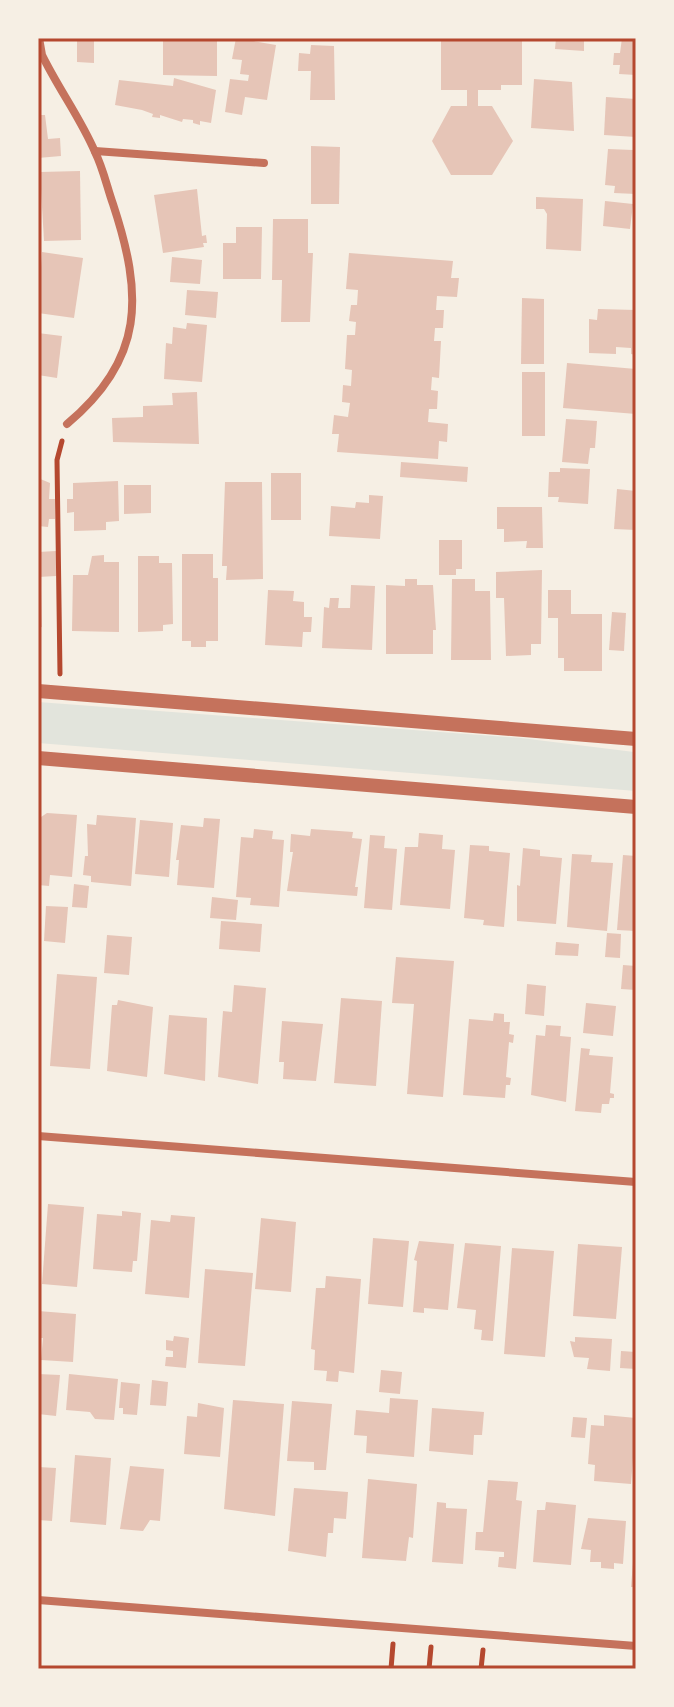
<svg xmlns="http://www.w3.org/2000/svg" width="674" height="1707" font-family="Merriweather,serif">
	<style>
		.green { fill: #e2e4dc }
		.building { fill: #e6c5b7 }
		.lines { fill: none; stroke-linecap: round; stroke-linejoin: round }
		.path { stroke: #b5482f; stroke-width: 5 }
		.minor { stroke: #c5725c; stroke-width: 8 }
		.tertiary { stroke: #c5725c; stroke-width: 14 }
		.neatline { fill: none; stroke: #b5482f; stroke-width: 3 }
	</style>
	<rect width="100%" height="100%" fill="#f6efe4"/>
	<polygon class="green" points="38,702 521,738 634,752 636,791 38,743"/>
	<g class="building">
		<polygon points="77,38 94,38 94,63 77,62"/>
		<polygon points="163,38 217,38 217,76 163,75"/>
		<polygon points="236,38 276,45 267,100 245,97 242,115 225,112 230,79 248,81 249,75 240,74 242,60 232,59"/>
		<polygon points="441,38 522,38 522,85 501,85 501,90 478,90 478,106 492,106 513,141 492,175 451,175 432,141 451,106 467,106 467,90 441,90"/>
		<polygon points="556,38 584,38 584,51 555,49"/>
		<polygon points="622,38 636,38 636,75 619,74 620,65 613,65 614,53 620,53"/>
		<polygon points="311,45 334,46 335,100 310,100 311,71 298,71 299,53 310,54"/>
		<polygon points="174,78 216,90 211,123 200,121 200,125 193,123 193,120 183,119 182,122 160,115 160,118 152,117 153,114 142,110 115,105 119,80 173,86"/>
		<polygon points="534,79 572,82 574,131 531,128"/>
		<polygon points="606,97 636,99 636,137 604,135"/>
		<polygon points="38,115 45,115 48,139 60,138 61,156 38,158"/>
		<polygon points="311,146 340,147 339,204 311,204"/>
		<polygon points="608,149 633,150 636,194 614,193 615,186 605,185"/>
		<polygon points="80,171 81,240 44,241 40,172"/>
		<polygon points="197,189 202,236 206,235 207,243 203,243 204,247 163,253 154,195"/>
		<polygon points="536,197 583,199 581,251 546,249 547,214 544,209 536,209"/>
		<polygon points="605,201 633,204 630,229 603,226"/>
		<polygon points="273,219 308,219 308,253 313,253 310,322 281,322 282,280 272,280"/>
		<polygon points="236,227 262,227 261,279 223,279 223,243 236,243"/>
		<polygon points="42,252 83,258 74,318 38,313"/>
		<polygon points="349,253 453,261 451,278 459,278 457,297 437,296 436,310 444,310 443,328 435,328 434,341 441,341 439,378 432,377 431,390 438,391 437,409 429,409 428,422 448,424 447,442 439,441 438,459 337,452 339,434 332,434 334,415 348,417 350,403 342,402 343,385 351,386 352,370 345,369 347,335 355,335 356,322 349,321 351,305 357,305 358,290 346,289"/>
		<polygon points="172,257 202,260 200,284 170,282"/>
		<polygon points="187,290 218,292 216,318 185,315"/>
		<polygon points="522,298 544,299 544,364 521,364"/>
		<polygon points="598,309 636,310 636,355 631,354 631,348 616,347 616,354 589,353 589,319 597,320"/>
		<polygon points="187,323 207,325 202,382 164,379 166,343 172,344 173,327 186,329"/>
		<polygon points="38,333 62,336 57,378 38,375"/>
		<polygon points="567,363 636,369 636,414 563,408"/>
		<rect x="522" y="372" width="23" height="64"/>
		<polygon points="197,392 199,444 113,442 112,418 143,417 143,406 173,405 172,393"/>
		<polygon points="566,419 597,421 595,448 590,448 588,464 562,462"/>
		<polygon points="401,462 468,467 467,482 400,477"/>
		<polygon points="560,468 590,469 588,504 558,502 559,497 548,497 549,472 560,472"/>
		<rect x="271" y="473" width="30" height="47"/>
		<polygon points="38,478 50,483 49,499 55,499 55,519 49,519 48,527 38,526"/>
		<polygon points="118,481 119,521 106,522 106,530 74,531 74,512 67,513 67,499 73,499 73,483"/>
		<polygon points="225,482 262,482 263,579 226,580 227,566 222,566"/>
		<polygon points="124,485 151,485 151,513 124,514"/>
		<polygon points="617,489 636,491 636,530 614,529"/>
		<polygon points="369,495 383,496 380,539 329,536 331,506 355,508 356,502 369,503"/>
		<polygon points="497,507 542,507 543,548 526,548 527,541 504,542 504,529 497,529"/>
		<polygon points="439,540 462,540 462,569 456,569 456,575 439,575"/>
		<polygon points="56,551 56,576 38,577 38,552"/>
		<polygon points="182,554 213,554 213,578 218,578 218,641 206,641 206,647 191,647 191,641 182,641"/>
		<polygon points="104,555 104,562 119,562 119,632 72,631 73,575 88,575 92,556"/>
		<polygon points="138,556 159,556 159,563 172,563 173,624 163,625 163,631 138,632"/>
		<polygon points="542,570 541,644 531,644 531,655 506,656 504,598 496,598 496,572"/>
		<polygon points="405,579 417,579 417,585 433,585 436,630 433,630 433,654 386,654 386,585 405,586"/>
		<polygon points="452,579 475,579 475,591 490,591 491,660 451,660"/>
		<polygon points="351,585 375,586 372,650 322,648 324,607 329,608 330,598 339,598 338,608 350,608"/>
		<polygon points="38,590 41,590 42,627 38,628"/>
		<polygon points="268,590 294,591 293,601 304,602 304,617 312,617 311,632 303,632 302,647 265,645"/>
		<polygon points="548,590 571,590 571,614 602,614 602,671 564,671 564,658 558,658 558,618 548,618"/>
		<polygon points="612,612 626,613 624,651 609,650"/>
		<polygon points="47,813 77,815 72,877 50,875 49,886 38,885 38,819"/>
		<polygon points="97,815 136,818 131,886 91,882 91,876 83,875 85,856 88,856 87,824 96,825"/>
		<polygon points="204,818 220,819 214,888 177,885 179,860 176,860 181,825 203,827"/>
		<polygon points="140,820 173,823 169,877 135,874"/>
		<polygon points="254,829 273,831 272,839 284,840 279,907 250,905 251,898 236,897 241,837 253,838"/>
		<polygon points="311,829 353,832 352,838 362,839 355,887 358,887 357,896 287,891 293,852 290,852 291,834 310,836"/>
		<polygon points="419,833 443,835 442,849 455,850 450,909 400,905 405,847 418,847"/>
		<polygon points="370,835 385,836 384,848 397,849 392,910 364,908"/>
		<polygon points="470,845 489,846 489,851 510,853 504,927 483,925 484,920 464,918"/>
		<polygon points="523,848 540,850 540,856 562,858 556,924 517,921 517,885 520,886"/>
		<polygon points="572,854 592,855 591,862 613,863 607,931 567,927"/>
		<polygon points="623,855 636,856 636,931 617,930"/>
		<polygon points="74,884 89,886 87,908 72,907"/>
		<polygon points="212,897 238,900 236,920 210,918"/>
		<polygon points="46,906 68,907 65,943 44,941"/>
		<polygon points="221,921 262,924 260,952 219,949"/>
		<polygon points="607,933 621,934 620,958 605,957"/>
		<polygon points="107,935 132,937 129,975 104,973"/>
		<polygon points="556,942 579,944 578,956 555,955"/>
		<polygon points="396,957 454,961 443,1097 407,1094 414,1004 392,1003"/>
		<polygon points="623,965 636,966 636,990 621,989"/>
		<polygon points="57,974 97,977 90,1069 50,1066"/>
		<polygon points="527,984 546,986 544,1016 525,1014"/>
		<polygon points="234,985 266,988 258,1084 218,1077 223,1011 232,1012"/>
		<polygon points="341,998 382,1001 376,1086 334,1083"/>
		<polygon points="118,1000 153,1007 147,1077 107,1071 112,1005 117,1005"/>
		<polygon points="586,1003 616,1006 613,1036 583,1033"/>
		<polygon points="494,1013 504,1014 504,1022 510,1022 509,1034 514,1035 513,1043 509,1042 506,1077 511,1078 510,1085 506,1085 505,1098 463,1095 469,1019 493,1021"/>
		<polygon points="169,1015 207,1018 205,1081 164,1074"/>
		<polygon points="282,1021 323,1024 316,1081 283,1079 284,1062 279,1062"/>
		<polygon points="546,1025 561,1026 560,1036 571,1037 566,1102 531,1095 536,1035 545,1036"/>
		<polygon points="581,1048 590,1049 589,1055 613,1057 610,1093 614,1094 614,1098 610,1098 609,1104 602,1104 601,1113 575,1111"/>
		<polygon points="48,1204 84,1207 77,1287 42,1284"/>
		<polygon points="122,1211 141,1213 137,1261 133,1261 132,1272 93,1269 97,1214 122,1216"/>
		<polygon points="171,1215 195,1217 189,1298 145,1294 151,1220 170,1222"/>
		<polygon points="261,1218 296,1222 291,1292 255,1289"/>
		<polygon points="373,1238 409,1241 403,1307 368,1304"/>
		<polygon points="419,1241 454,1244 448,1310 424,1308 424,1313 413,1312 417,1261 414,1260"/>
		<polygon points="465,1243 501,1246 493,1341 481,1340 482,1330 474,1329 476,1310 457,1308"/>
		<polygon points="578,1244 622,1247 616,1319 573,1316"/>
		<polygon points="512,1248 554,1251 545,1357 504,1354"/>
		<polygon points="205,1269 253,1273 245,1366 198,1363"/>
		<polygon points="326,1276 361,1279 354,1373 339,1371 338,1382 326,1381 327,1371 314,1370 315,1350 311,1349 316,1288 325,1288"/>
		<polygon points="38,1311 76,1314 73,1362 41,1360 43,1338 38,1338"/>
		<polygon points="174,1336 189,1338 186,1368 165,1366 166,1357 173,1357 173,1351 166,1350 166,1340 173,1341"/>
		<polygon points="575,1337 612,1339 610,1371 587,1369 589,1358 574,1357 570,1341 575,1342"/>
		<polygon points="621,1351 636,1352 636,1369 620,1368"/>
		<polygon points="381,1370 402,1372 400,1394 379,1392"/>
		<polygon points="38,1374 60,1375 56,1416 38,1414"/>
		<polygon points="69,1374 118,1379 114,1420 95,1419 90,1412 66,1410"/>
		<polygon points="152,1380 168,1382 166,1406 150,1405"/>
		<polygon points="121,1382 140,1384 137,1415 123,1414 123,1408 119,1408"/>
		<polygon points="390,1398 418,1400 414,1457 366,1453 367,1436 354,1435 356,1410 389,1413"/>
		<polygon points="233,1400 284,1404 275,1516 224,1509"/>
		<polygon points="292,1401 332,1404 326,1470 314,1470 314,1462 287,1461"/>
		<polygon points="198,1403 224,1408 220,1457 184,1454 187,1416 197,1417"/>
		<polygon points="432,1408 484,1412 482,1435 474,1435 473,1455 429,1451"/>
		<polygon points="604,1415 636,1418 631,1484 594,1481 595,1465 588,1464 591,1425 604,1426"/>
		<polygon points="573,1417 587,1418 585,1438 571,1437"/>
		<polygon points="75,1455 111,1458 106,1525 70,1522"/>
		<polygon points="130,1466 164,1469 160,1521 150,1520 143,1531 120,1529"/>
		<polygon points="38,1467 56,1468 52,1521 38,1520"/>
		<polygon points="368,1479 417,1484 413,1538 409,1537 406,1561 362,1558"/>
		<polygon points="488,1480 518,1482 516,1500 522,1501 516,1569 498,1567 499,1557 504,1557 504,1552 475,1550 476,1532 483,1532"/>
		<polygon points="294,1488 348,1492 346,1519 334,1518 333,1533 328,1533 326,1557 288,1551"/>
		<polygon points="437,1502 446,1503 446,1508 467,1509 463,1564 432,1562"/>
		<polygon points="546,1502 576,1505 571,1565 533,1562 537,1510 545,1510"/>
		<polygon points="588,1518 626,1521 623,1564 614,1563 614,1569 601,1568 601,1562 590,1562 591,1550 581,1549"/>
		<polygon points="634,1550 636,1550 636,1587 631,1587"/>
	</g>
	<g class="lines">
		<g class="path">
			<polyline points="60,674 57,460 62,441"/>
			<polyline points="391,1669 393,1644"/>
			<polyline points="429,1669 431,1647"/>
			<polyline points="481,1669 483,1650"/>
		</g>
		<g class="minor">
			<path d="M 39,38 L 42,55 C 58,88 81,119 95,152 C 103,168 107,187 113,204 C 143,295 145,359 67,424"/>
			<polyline points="95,151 264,163"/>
			<polyline points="38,1136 636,1182"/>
			<polyline points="38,1600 636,1646"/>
		</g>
		<g class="tertiary">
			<polyline points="38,691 636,739"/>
			<polyline points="38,758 636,807"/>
		</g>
	</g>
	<rect width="674" height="1707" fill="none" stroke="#f6efe4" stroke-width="80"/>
	<rect x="40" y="40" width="594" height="1627" class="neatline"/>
</svg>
